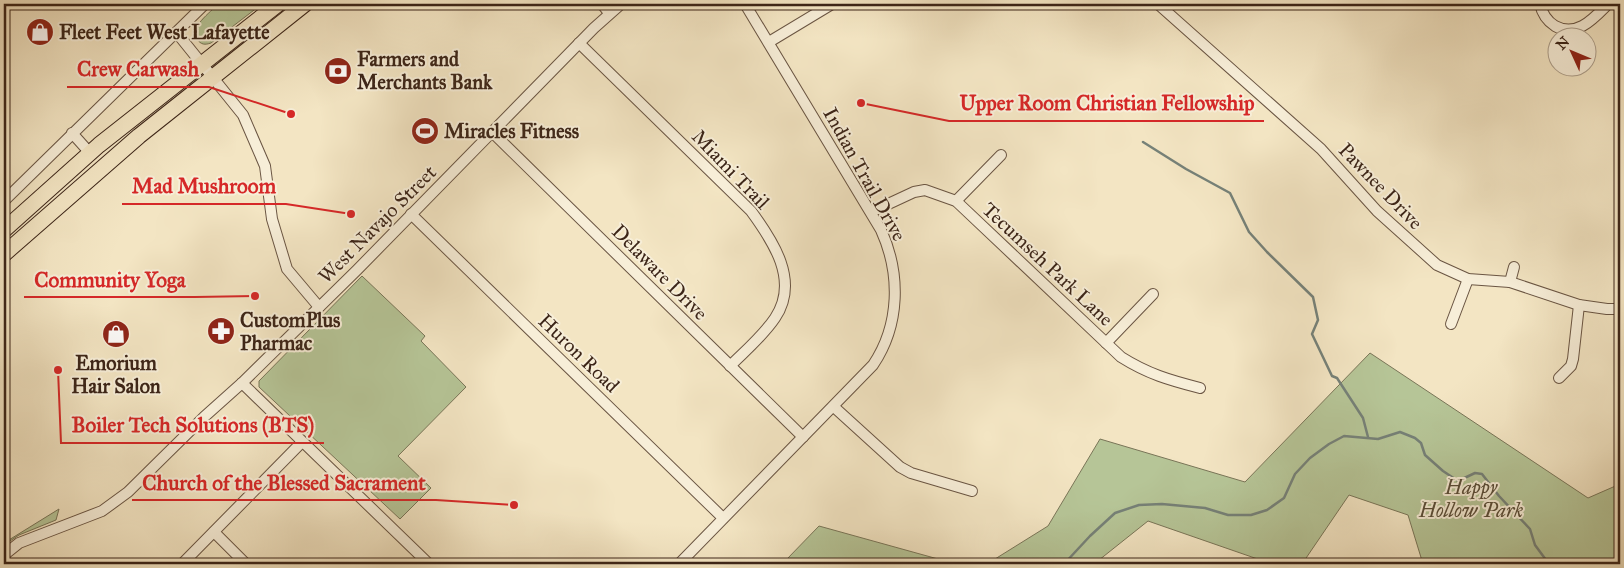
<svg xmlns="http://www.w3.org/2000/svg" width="1624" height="568" font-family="'IM FELL Great Primer',serif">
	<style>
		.green { fill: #b6c597; stroke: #797558 }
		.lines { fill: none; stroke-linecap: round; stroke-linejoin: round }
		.stream { stroke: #768178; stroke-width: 2.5 }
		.minor-casing { stroke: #6a5543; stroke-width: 12 }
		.highway-casing { stroke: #3c2518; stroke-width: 17 }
		.minor { stroke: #f7eed8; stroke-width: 10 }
		.highway { stroke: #f3e5c3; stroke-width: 15 }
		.labels { text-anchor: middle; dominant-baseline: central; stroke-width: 4; stroke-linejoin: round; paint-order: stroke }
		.poi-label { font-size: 20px; font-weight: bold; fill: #3c2518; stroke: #f7eed8; text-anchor: start }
		.street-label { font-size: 20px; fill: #3c2518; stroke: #f7eed8 }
		.park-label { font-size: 20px; font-style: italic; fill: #5a4d38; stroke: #f7eed8 }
		.leader { fill: none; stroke: #d62828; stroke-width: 2 }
		.callout-dot { fill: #d62828; stroke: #f7eed8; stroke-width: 2 }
		.callout-label { font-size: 21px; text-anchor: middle; font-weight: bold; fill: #d62828; stroke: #f7eed8; stroke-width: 4; stroke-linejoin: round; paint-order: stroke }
	</style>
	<rect width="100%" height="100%" fill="#f3e5c3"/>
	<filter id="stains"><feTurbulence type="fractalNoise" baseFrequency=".004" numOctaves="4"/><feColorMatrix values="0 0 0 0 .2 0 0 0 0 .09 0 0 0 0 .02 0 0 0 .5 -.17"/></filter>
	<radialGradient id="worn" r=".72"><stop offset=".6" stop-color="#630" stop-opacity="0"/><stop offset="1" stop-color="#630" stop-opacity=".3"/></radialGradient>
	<g class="green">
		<path d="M 218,4 L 262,4 L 211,43 C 205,45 201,45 197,39 C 188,28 211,12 218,4 Z"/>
		<polygon points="362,276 425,336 421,341 466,387 398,456 431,488 400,519 259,387 259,381"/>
		<polygon points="1370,353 1588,498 1620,484 1620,564 1423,564 1408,515 1349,495 1302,564 1272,564 1148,521 1094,564 987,564 1048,526 1100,439 1245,482"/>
		<polygon points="59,509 56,520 19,535 4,545 4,543"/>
		<polygon points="819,526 956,564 788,564 787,559"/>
	</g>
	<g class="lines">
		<g class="stream">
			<polyline points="1143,142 1186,169 1230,193 1249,232 1267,252 1313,297 1318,320 1312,334 1332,376 1337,378 1363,418 1368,437"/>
			<polyline points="1064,564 1090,536 1115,513 1139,505 1162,504 1205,508 1228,515 1251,515 1267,510 1284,498 1295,474 1310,458 1329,444 1344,436 1378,439 1400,432 1415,438 1421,443 1425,455 1443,471 1458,481 1475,473 1482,474 1499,496 1530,529 1535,545 1549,564"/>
		</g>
		<g class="minor-casing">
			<g id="minor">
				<polyline points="602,4 609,13"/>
				<polyline points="1158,4 1321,149 1377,211 1437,265 1468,279 1510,282 1579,305 1607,309 1620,309"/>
				<path d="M 1540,4 C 1542,13 1547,21 1555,26 C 1577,38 1594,18 1608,4"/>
				<polyline points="177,33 243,115 265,166 272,219 287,269 319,307"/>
				<polyline points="769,42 832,4"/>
				<path d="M 579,43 L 751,211 C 773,241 800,281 775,318 C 763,336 745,351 730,366"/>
				<polyline points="492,132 803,437"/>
				<polyline points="72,133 90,153"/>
				<polyline points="4,201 205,4"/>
				<polyline points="956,201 1001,155"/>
				<path d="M 871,212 L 914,192 L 925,190 L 956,201 L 1121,357 C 1148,374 1169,380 1200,388"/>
				<polyline points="411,214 723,518"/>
				<polyline points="1510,282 1514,267"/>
				<polyline points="1451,324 1468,279"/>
				<polyline points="1106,343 1153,294"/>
				<polyline points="1559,378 1571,366 1573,359 1579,305"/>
				<polyline points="242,383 429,564"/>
				<polyline points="834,407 900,467 911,473 972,491"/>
				<polyline points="214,532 246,564"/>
				<polyline points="4,555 19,543 102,511 128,492 204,417 242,383 357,270 594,28 621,4"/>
				<polyline points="182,564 302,442"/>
				<path d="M 679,564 L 873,365 C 900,325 901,274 881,230 L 745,4"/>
			</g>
		</g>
		<g class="highway-casing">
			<g id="highway">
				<polyline points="4,230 99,145 278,4"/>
				<polyline points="4,254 139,136 305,4"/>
			</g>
		</g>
		<use href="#minor" class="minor"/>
		<use href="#highway" class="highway"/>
	</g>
	<defs>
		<g id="shop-disc" transform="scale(1.4375)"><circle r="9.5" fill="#8f2418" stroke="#f7eed8"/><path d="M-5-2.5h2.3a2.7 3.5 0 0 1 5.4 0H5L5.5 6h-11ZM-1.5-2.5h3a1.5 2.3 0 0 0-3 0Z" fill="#fff"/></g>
		<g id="bank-disc" transform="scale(1.4375)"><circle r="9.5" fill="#8f2418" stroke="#f7eed8"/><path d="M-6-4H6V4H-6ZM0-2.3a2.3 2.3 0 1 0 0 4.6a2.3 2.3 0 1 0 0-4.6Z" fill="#fff"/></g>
		<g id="stadium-disc" transform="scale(1.4375)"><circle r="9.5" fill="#8f2418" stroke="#f7eed8"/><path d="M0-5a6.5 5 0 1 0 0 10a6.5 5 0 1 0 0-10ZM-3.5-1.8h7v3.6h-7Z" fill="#fff"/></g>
		<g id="pharmacy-disc" transform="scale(1.4375)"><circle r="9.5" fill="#8f2418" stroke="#f7eed8"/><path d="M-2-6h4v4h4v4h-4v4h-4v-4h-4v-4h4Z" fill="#fff"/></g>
	</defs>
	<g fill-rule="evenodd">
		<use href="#shop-disc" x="40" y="32"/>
		<use href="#bank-disc" x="338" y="71"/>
		<use href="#stadium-disc" x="425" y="131"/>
		<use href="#pharmacy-disc" x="221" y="331"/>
		<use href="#shop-disc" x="116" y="334"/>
	</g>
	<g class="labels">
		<g class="poi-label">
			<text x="59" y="32">Fleet Feet West Lafayette</text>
			<text x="357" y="59">Farmers and<tspan x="357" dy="23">Merchants Bank</tspan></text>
			<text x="444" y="131">Miracles Fitness</text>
			<text x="240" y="320">CustomPlus<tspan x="240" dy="23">Pharmac</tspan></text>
			<text x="116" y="363" text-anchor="middle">Emorium<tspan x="116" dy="23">Hair Salon</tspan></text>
		</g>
		<g class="street-label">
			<text transform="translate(731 169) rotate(46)">Miami Trail</text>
			<text transform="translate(865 174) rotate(61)">Indian Trail Drive</text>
			<text transform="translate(1381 186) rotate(46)">Pawnee Drive</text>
			<text transform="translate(377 224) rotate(-45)">West Navajo Street</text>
			<text transform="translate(1048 264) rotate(43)">Tecumseh Park Lane</text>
			<text transform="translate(660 272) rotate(45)">Delaware Drive</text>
			<text transform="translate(579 353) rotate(44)">Huron Road</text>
		</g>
		<g class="park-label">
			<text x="1471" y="487">Happy<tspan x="1471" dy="23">Hollow Park</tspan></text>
		</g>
	</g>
	<path class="leader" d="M291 114L209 87H67M861 103L949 121H1264M351 214L286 204H122M255 296L195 297H24M58 370L61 443H324M514 505L436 500H132"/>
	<g class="callout-dot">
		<circle cx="291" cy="114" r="5"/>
		<circle cx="861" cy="103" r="5"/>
		<circle cx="351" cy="214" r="5"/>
		<circle cx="255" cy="296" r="5"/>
		<circle cx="58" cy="370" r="5"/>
		<circle cx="514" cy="505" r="5"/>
	</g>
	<g class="callout-label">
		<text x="138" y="76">Crew Carwash</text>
		<text x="1107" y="110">Upper Room Christian Fellowship</text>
		<text x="204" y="193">Mad Mushroom</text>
		<text x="110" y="287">Community Yoga</text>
		<text x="193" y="432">Boiler Tech Solutions (BTS)</text>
		<text x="284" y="490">Church of the Blessed Sacrament</text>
	</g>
	<rect width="1624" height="568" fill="none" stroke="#f3e5c3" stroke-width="20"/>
	<rect x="5" y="5" width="1614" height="558" fill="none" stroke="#3c2518" stroke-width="2.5"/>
	<rect x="10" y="10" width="1604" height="548" fill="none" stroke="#3c2518"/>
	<g transform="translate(1572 52) rotate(314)"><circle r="24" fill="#f7eed8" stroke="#ac9e8b"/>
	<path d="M0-4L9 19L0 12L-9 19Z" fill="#8f2418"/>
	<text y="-8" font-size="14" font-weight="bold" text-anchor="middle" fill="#3c2518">N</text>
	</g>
	<rect width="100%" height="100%" filter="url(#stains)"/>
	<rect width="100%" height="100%" fill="url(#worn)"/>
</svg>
